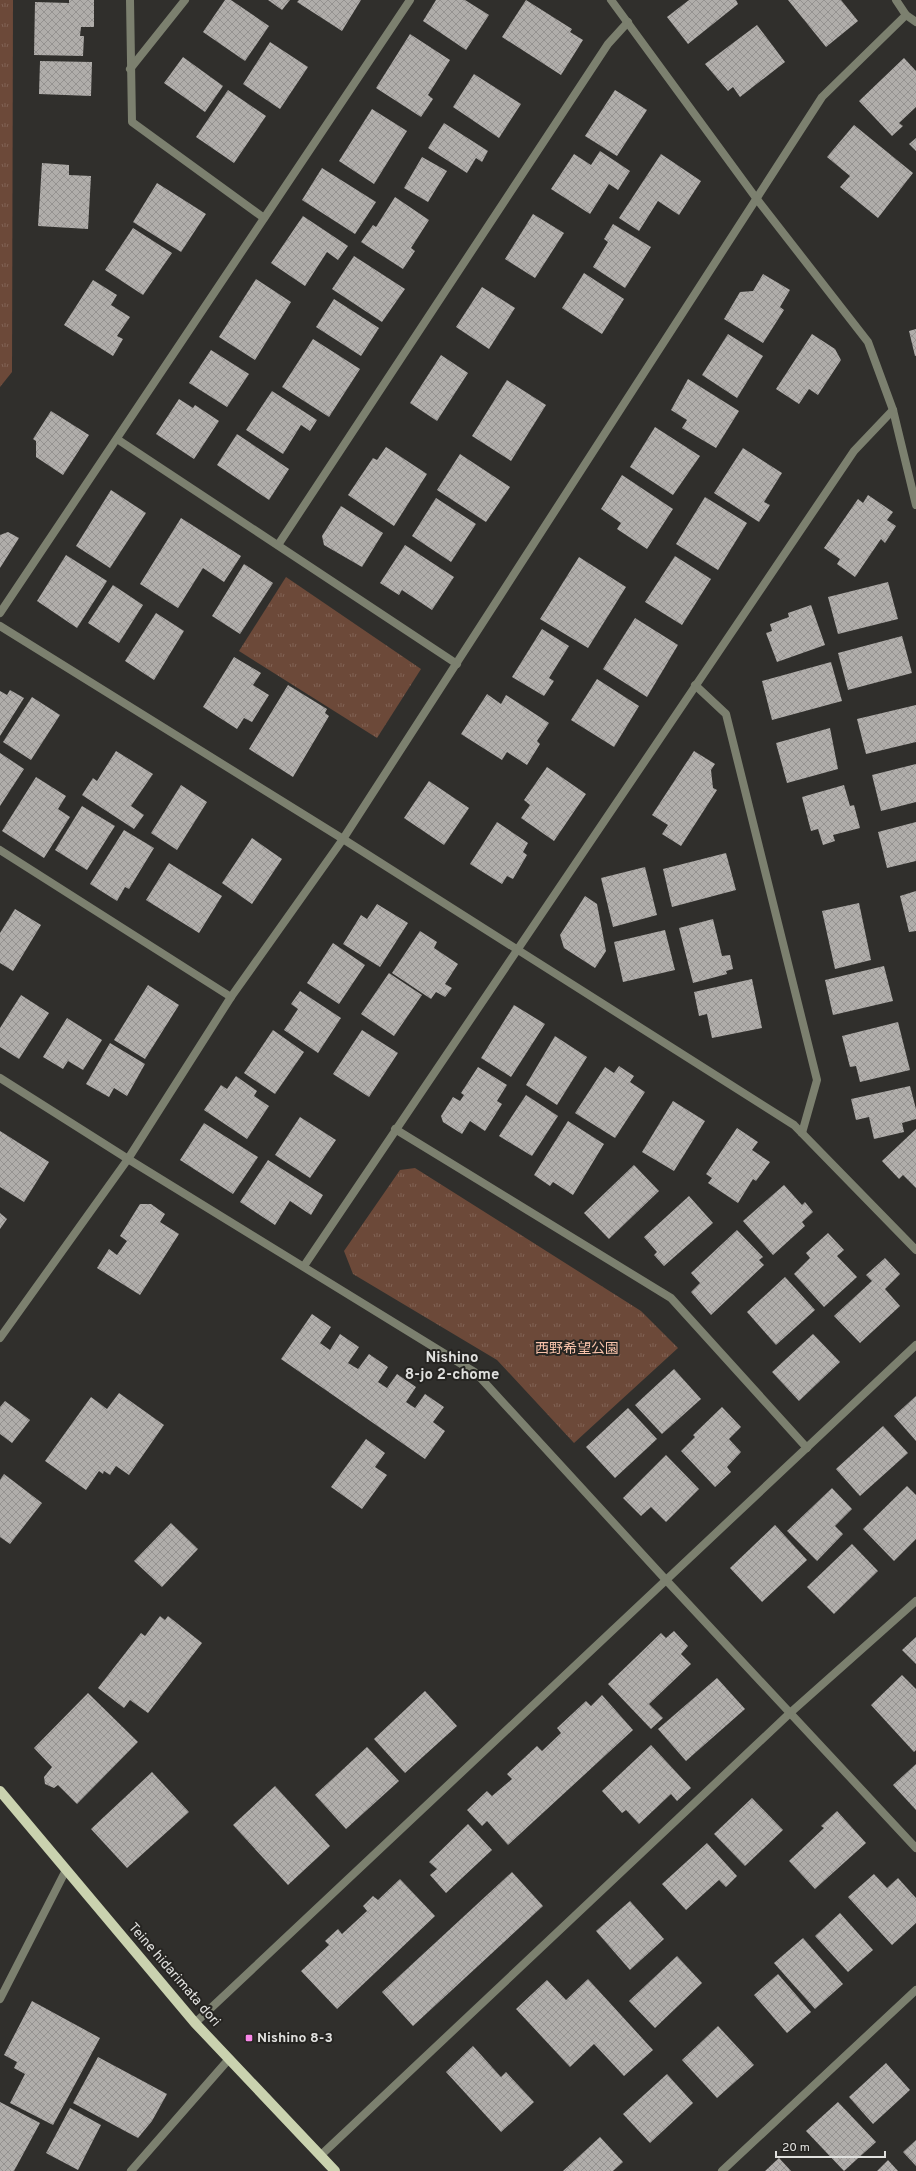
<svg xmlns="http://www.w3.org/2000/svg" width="916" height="2171" font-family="Overpass,'Noto Sans JP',sans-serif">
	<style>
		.grass { fill: url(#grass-tufts) }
		.building { fill: url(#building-cross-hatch) }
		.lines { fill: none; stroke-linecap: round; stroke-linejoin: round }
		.service { stroke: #7c806f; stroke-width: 8 }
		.minor { stroke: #7c806f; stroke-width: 8 }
		.primary { stroke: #cad2af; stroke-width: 10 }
		.poi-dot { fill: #f987e8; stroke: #262522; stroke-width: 1.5 }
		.labels { text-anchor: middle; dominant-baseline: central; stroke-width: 4; stroke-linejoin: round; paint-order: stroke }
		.park-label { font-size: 14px; fill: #f8c3ab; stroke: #262522 }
		.street-label { font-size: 14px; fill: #e0e0de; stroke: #262522 }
		.poi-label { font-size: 14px; font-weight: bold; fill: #e0e0de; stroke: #262522; text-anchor: start }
		.neighbourhood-label { font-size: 15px; font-weight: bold; fill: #e0e0de; stroke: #262522 }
	</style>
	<defs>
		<pattern id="grass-tufts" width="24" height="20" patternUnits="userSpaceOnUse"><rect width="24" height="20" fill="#6c4939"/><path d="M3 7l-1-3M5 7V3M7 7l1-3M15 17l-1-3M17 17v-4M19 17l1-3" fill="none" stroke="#816355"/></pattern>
		<pattern id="building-cross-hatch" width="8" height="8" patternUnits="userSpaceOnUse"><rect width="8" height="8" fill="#b0adaa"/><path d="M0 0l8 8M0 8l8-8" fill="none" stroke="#959290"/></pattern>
	</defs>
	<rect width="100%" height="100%" fill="#302f2c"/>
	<g class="grass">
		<polygon points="0,0 13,0 12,372 0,387"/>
		<polygon points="286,577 421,669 377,738 239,651"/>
		<polygon points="415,1168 641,1311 678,1348 574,1443 497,1360 353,1274 344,1251 400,1170"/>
	</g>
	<g class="building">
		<polygon points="69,0 94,0 94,27 81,27 80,36 84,36 83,56 34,55 35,2 69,3"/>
		<polygon points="225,0 231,0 269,26 245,61 203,32"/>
		<polygon points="268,0 290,0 282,10"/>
		<polygon points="299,0 361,0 342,31 297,2"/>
		<polygon points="436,0 465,0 489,15 466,50 423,21"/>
		<polygon points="526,0 572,29 570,32 583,40 561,75 502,37"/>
		<polygon points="689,0 736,0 738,4 688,44 667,17"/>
		<polygon points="788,0 841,0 858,21 826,47"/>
		<polygon points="757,25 785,62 740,97 733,87 728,91 705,64"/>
		<polygon points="410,34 450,60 428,95 433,99 421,117 376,88"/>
		<polygon points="270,42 308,67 280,109 243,84"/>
		<polygon points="183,57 223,86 205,112 164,83"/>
		<polygon points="904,58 916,71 916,107 899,123 903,126 892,136 859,101"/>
		<polygon points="40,61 92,62 91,96 39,94"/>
		<polygon points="474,74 521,104 499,138 453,107"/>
		<polygon points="228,90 266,116 234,163 196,137"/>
		<polygon points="615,90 647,110 617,156 585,136"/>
		<polygon points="372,109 407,131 374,184 339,161"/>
		<polygon points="444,123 488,151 482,162 476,158 467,173 428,148"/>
		<polygon points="854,125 913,173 878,218 840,187 850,176 827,157"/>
		<polygon points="916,138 916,151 909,144"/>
		<polygon points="600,151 630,171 618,190 609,184 590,214 551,189 574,154 591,165"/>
		<polygon points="661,154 701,181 679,215 658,201 639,231 619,218"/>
		<polygon points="422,157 447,171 428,202 404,188"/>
		<polygon points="42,163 69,165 69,175 91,176 88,229 38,226"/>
		<polygon points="322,168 376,202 355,234 302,200"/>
		<polygon points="157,183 206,214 181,252 133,222"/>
		<polygon points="395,197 429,220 411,248 415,251 403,269 361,242 373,225 376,227"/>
		<polygon points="533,214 564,233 535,278 505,259"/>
		<polygon points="303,216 348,246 338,260 327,252 305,286 271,263"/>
		<polygon points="613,224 651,247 625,288 593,267 608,242 604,239"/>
		<polygon points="133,228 172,253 143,295 105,270"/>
		<polygon points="354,256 405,289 382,322 332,289"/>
		<polygon points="584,273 624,299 602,334 562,308"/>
		<polygon points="763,274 790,290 780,307 784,310 763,343 724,319 740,292 753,291"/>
		<polygon points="256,279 291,302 255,360 219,337"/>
		<polygon points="93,280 117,295 111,305 130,317 117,336 123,339 113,356 64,325"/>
		<polygon points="482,287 515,308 489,349 456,327"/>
		<polygon points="334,299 379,328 361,356 316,327"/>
		<polygon points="916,329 916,356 915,356 909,331"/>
		<polygon points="728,334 763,356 737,398 702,375"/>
		<polygon points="812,334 835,349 841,360 818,395 809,389 799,404 776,389"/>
		<polygon points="313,339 360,369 329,417 282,387"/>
		<polygon points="211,350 249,374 227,407 189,383"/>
		<polygon points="441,355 468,373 437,421 410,403"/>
		<polygon points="688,379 739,411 716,448 682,428 687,420 671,410"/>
		<polygon points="507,380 546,405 511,461 472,436"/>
		<polygon points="272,391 317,420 310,431 301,425 283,454 246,430"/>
		<polygon points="179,399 193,408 195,405 219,421 194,459 156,434"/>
		<polygon points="51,411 89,435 63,475 36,457 36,441 33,439"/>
		<polygon points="655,427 700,456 673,495 630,467"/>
		<polygon points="237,434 289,469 269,500 217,465"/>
		<polygon points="386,447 427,474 394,526 348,495 373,458 377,460"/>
		<polygon points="743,448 782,473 764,502 770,505 759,522 714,493"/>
		<polygon points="460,454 510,487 486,522 437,490"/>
		<polygon points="622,475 673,509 647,549 617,529 621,523 601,509"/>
		<polygon points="111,490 146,513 110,568 76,546"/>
		<polygon points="868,495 893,512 887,520 896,526 885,543 881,539 855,577 837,564 840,559 824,548 858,499 863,503"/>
		<polygon points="705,497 747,523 718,570 676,544"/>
		<polygon points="436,498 476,524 451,562 412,536"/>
		<polygon points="341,506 383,533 362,567 324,545 322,536"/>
		<polygon points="181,518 241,556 224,582 203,568 178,608 140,584"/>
		<polygon points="8,532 19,538 0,568 0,535"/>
		<polygon points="405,545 454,577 432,610 402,590 399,595 380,583"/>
		<polygon points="66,555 107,581 77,628 37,601"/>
		<polygon points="675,556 711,579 682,625 645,602"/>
		<polygon points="579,557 626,587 588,648 540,619"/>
		<polygon points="244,564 273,583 240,634 212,616"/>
		<polygon points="888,582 898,619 838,634 828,597"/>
		<polygon points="113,585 143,605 119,643 88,623"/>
		<polygon points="811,605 825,645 777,662 766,633 772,631 770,624 789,617 788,613"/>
		<polygon points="156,613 184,631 154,680 125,661"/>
		<polygon points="635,618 678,645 647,697 603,669"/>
		<polygon points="542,629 569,646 549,678 554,681 544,696 512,677"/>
		<polygon points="902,636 912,673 848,690 838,653"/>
		<polygon points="234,657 261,673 253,685 269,695 252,722 244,718 237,729 203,707"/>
		<polygon points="831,662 842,701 772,720 762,681"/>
		<polygon points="597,679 639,706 614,747 571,720"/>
		<polygon points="288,685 327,709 325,713 329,716 293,777 249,749"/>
		<polygon points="10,690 24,698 0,736 0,691 7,695"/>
		<polygon points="487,694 501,704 506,695 549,723 537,741 540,744 527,765 507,752 502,760 461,734"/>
		<polygon points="32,697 60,715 31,760 3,742"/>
		<polygon points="916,705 916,742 866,754 857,719"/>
		<polygon points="830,728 838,769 787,783 776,743"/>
		<polygon points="116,751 153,774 131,806 144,815 134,829 82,795 93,778 97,781"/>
		<polygon points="694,751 715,764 711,770 713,788 717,790 681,846 662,834 668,825 652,815"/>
		<polygon points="0,753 24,769 0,806"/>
		<polygon points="916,764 916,802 881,811 872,775"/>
		<polygon points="547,767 586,794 554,841 521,818 530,805 524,800"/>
		<polygon points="36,777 66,796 58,809 70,817 44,858 2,831"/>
		<polygon points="429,781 469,808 444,845 404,818"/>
		<polygon points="181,785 207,802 177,850 151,833"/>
		<polygon points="844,785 850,806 854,805 860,828 833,835 835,841 823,845 818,829 811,831 802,797"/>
		<polygon points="82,806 115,826 87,870 55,850"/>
		<polygon points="497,822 528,843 523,852 527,855 513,879 507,876 502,884 470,864"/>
		<polygon points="916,822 916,861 887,868 878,832"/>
		<polygon points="124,830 154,848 129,889 125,887 117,901 90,884"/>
		<polygon points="252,838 282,859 252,904 222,883"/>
		<polygon points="726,853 736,890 672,907 663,869"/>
		<polygon points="169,863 222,896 199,933 146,900"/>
		<polygon points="645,867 657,915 613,927 601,878"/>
		<polygon points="916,891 916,931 909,932 900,896"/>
		<polygon points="585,896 597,904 606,951 595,968 564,948 560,935"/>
		<polygon points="859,903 871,960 835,969 822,911"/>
		<polygon points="377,904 408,923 380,967 343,944 361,915 367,919"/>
		<polygon points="15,909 41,925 13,971 0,963 0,933"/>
		<polygon points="713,919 722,956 730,955 733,969 726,971 727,974 693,983 679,928"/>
		<polygon points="665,930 675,970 623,982 614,942"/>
		<polygon points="420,931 437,942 434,948 458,964 445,984 452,988 445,997 436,992 431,999 392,973"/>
		<polygon points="333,943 365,965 339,1004 307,983"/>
		<polygon points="884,966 893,1001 833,1015 825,980"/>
		<polygon points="389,973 422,995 394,1036 361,1014"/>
		<polygon points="752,979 762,1028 712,1038 707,1014 699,1016 694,992"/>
		<polygon points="148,985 179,1005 145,1059 114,1040"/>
		<polygon points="300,991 341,1018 318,1053 284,1030 298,1009 291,1004"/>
		<polygon points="21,995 49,1013 19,1059 0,1047 0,1028"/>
		<polygon points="514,1005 545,1024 511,1077 481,1058"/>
		<polygon points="67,1018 102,1040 83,1070 68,1061 63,1069 43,1057"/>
		<polygon points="898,1022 910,1070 860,1082 856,1066 850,1067 842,1036"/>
		<polygon points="273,1030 304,1052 275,1094 244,1073"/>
		<polygon points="362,1030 398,1053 369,1097 333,1074"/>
		<polygon points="555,1036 587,1057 557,1105 526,1085"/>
		<polygon points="110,1043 145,1064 127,1096 114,1088 109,1097 86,1084"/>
		<polygon points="619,1066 634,1076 630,1082 645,1092 615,1138 575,1113 605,1067 614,1073"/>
		<polygon points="478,1067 507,1085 497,1101 502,1104 485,1131 470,1121 462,1134 443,1122 441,1116 453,1097 460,1101 464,1095 461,1093"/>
		<polygon points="236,1076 257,1091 254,1096 269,1106 247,1139 204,1110 221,1085 227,1089"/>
		<polygon points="910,1086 916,1109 916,1119 902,1123 904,1132 874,1139 869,1117 856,1120 851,1099"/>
		<polygon points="526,1095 558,1116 532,1156 499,1136"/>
		<polygon points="673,1101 705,1121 674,1171 642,1152"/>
		<polygon points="300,1117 336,1140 310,1178 275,1155"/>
		<polygon points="568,1121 604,1144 573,1195 553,1182 550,1186 534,1175"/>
		<polygon points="204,1123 258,1157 233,1194 180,1160"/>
		<polygon points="737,1128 758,1142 752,1150 770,1162 756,1181 753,1179 738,1203 708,1183 712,1178 706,1174"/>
		<polygon points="916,1129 916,1188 903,1175 899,1179 882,1161"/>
		<polygon points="0,1131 49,1162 24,1202 0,1187"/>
		<polygon points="268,1160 323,1195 311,1215 290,1201 275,1225 240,1202"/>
		<polygon points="634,1165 659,1191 609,1239 584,1213"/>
		<polygon points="784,1185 802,1205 805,1202 813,1212 802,1222 805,1226 773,1255 743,1221"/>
		<polygon points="689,1196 713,1223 664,1266 654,1255 657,1252 644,1237"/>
		<polygon points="140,1204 151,1204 165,1214 160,1222 179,1234 140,1295 97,1268 109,1249 117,1255 127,1241 120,1236"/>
		<polygon points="0,1213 7,1219 0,1229"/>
		<polygon points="737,1230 763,1257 759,1260 764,1265 711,1315 691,1292 700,1283 691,1273"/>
		<polygon points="828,1233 844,1250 837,1256 857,1277 824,1307 794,1274 810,1258 806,1253"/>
		<polygon points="885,1258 900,1274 885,1289 900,1306 860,1343 834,1316 872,1281 866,1275"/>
		<polygon points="785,1277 815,1310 776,1345 747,1312"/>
		<polygon points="312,1314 331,1327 320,1343 330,1350 340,1334 359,1347 348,1363 358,1369 369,1354 388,1367 378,1382 387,1388 397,1374 416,1387 406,1402 415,1408 425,1394 444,1407 433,1422 445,1431 425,1459 281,1359"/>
		<polygon points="813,1334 840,1362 799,1401 772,1372"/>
		<polygon points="674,1369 701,1399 662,1434 635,1405"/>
		<polygon points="119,1393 164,1425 129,1475 116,1466 110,1475 104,1471 103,1474 99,1471 86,1490 45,1461 91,1397 107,1409"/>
		<polygon points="916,1396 916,1441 894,1416"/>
		<polygon points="5,1401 30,1420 12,1443 0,1434 0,1407"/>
		<polygon points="722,1407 741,1427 729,1439 741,1452 727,1467 731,1472 715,1487 681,1451 695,1437 693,1435"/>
		<polygon points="628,1408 657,1439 615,1478 586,1447"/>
		<polygon points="883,1426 908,1453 860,1496 836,1469"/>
		<polygon points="366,1439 385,1453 375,1467 387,1475 362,1509 331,1487"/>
		<polygon points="666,1455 699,1489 666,1522 651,1507 641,1516 623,1498"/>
		<polygon points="4,1474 42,1503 10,1544 0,1537 0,1480"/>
		<polygon points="907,1486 916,1495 916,1539 894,1561 863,1529"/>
		<polygon points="832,1488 852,1509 835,1526 843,1534 817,1561 787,1531"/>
		<polygon points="171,1523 198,1549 162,1587 134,1561"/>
		<polygon points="775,1525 807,1560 762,1602 730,1568"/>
		<polygon points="852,1544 878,1571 834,1614 807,1587"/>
		<polygon points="160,1616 165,1620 168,1616 202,1643 148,1713 130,1700 124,1708 98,1688 141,1633 145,1636"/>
		<polygon points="674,1631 688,1646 681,1654 691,1664 649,1704 663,1718 651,1729 608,1684 661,1633 666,1638"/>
		<polygon points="916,1637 916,1664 902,1650"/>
		<polygon points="902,1675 916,1689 916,1750 914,1752 871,1705"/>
		<polygon points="717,1678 745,1709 686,1761 658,1729"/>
		<polygon points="425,1691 457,1726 405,1773 374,1739"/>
		<polygon points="88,1693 138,1742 77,1804 58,1785 54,1788 45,1784 44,1777 52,1767 34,1748"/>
		<polygon points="602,1695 633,1730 508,1845 487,1821 482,1826 467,1810 487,1791 492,1796 512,1779 507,1774 537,1746 542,1751 561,1733 557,1728 586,1701 591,1706"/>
		<polygon points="651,1745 691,1788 677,1801 671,1794 639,1824 626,1810 622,1813 602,1791"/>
		<polygon points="367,1747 399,1781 346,1829 315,1795"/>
		<polygon points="916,1764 916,1810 893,1785"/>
		<polygon points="152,1772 189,1812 127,1868 91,1829"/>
		<polygon points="275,1786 330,1846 288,1885 233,1825"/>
		<polygon points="752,1798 783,1830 745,1866 714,1834"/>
		<polygon points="837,1811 866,1843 815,1889 789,1861 824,1828 821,1826"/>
		<polygon points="468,1824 492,1850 446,1893 430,1875 437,1869 429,1862"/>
		<polygon points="707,1843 737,1876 726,1887 719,1880 686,1910 662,1884"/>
		<polygon points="512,1872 543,1906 413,2026 382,1992"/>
		<polygon points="874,1874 887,1888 898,1878 916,1898 916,1923 892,1945 848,1897"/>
		<polygon points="400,1879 435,1916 337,2009 301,1971 329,1945 325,1941 338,1929 342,1934 367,1911 363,1906 373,1896 378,1900"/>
		<polygon points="630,1901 664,1939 630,1970 596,1931"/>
		<polygon points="840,1913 873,1950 848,1972 815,1936"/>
		<polygon points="803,1938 843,1984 815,2009 774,1963"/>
		<polygon points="677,1956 702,1983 655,2028 629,2001"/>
		<polygon points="778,1974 811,2012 787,2033 754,1995"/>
		<polygon points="588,1979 653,2050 624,2076 594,2044 570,2067 516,2009 547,1980 566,2000"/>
		<polygon points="32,2001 100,2038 53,2125 10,2103 25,2074 14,2068 17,2062 4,2055"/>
		<polygon points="718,2026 754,2065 717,2098 682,2060"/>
		<polygon points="473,2046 501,2077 506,2072 534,2102 501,2132 446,2072"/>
		<polygon points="98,2057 167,2094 152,2121 138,2138 73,2103"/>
		<polygon points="886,2063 910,2090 873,2124 849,2097"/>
		<polygon points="667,2074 693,2103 650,2143 623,2114"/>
		<polygon points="0,2102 40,2123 14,2171 0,2171"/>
		<polygon points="838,2102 876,2142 844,2171 806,2131"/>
		<polygon points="70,2108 101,2125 78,2170 46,2153"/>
		<polygon points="600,2137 623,2162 613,2171 563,2171"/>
		<polygon points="916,2140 916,2166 903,2152"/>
		<polygon points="779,2158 791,2171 765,2171"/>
		<polygon points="888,2160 898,2171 877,2171"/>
	</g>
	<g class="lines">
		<polyline class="service" points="131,2171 229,2059"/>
		<g class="minor">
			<polyline points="130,0 132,122 264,218"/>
			<polyline points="611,0 756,198 868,342 893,410 916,505"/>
			<polyline points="896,0 906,15 916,22"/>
			<polyline points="130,69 185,0"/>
			<polyline points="117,439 457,664"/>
			<polyline points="278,545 608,44 628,22"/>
			<polyline points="0,613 410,0"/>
			<polyline points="0,626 343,839 794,1125 916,1250"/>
			<polyline points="695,685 726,714 817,1080 802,1133"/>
			<polyline points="0,850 231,997"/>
			<polyline points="0,1078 128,1159 476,1373 666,1580 916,1848"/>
			<polyline points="395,1129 671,1298 807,1448"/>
			<polyline points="304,1266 854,451 893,410"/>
			<polyline points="0,1338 128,1159 231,997 343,839 822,97 906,15"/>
			<polyline points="0,1999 66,1870"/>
			<polyline points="195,2023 916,1345"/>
			<polyline points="320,2156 790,1713 916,1601"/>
			<polyline points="722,2171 916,1990"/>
		</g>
		<polyline class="primary" points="0,1791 195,2023 335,2171"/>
	</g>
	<rect class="poi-dot" x="245" y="2034" width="8" height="8" rx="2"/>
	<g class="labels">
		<g class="park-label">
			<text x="577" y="1349">西野希望公園</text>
		</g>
		<g class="street-label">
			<text transform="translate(174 1975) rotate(49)">Teine hidarimata dori</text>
		</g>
		<g class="poi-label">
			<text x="257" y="2038">Nishino 8-3</text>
		</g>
		<g class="neighbourhood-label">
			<text x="452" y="1358">Nishino<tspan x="452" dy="17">8-jo 2-chome</tspan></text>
		</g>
	</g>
	<path d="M776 2151v6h109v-6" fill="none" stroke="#e0e0de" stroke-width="2"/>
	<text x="782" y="2151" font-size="12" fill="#e0e0de" stroke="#262522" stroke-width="3" paint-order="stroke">20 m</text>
</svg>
